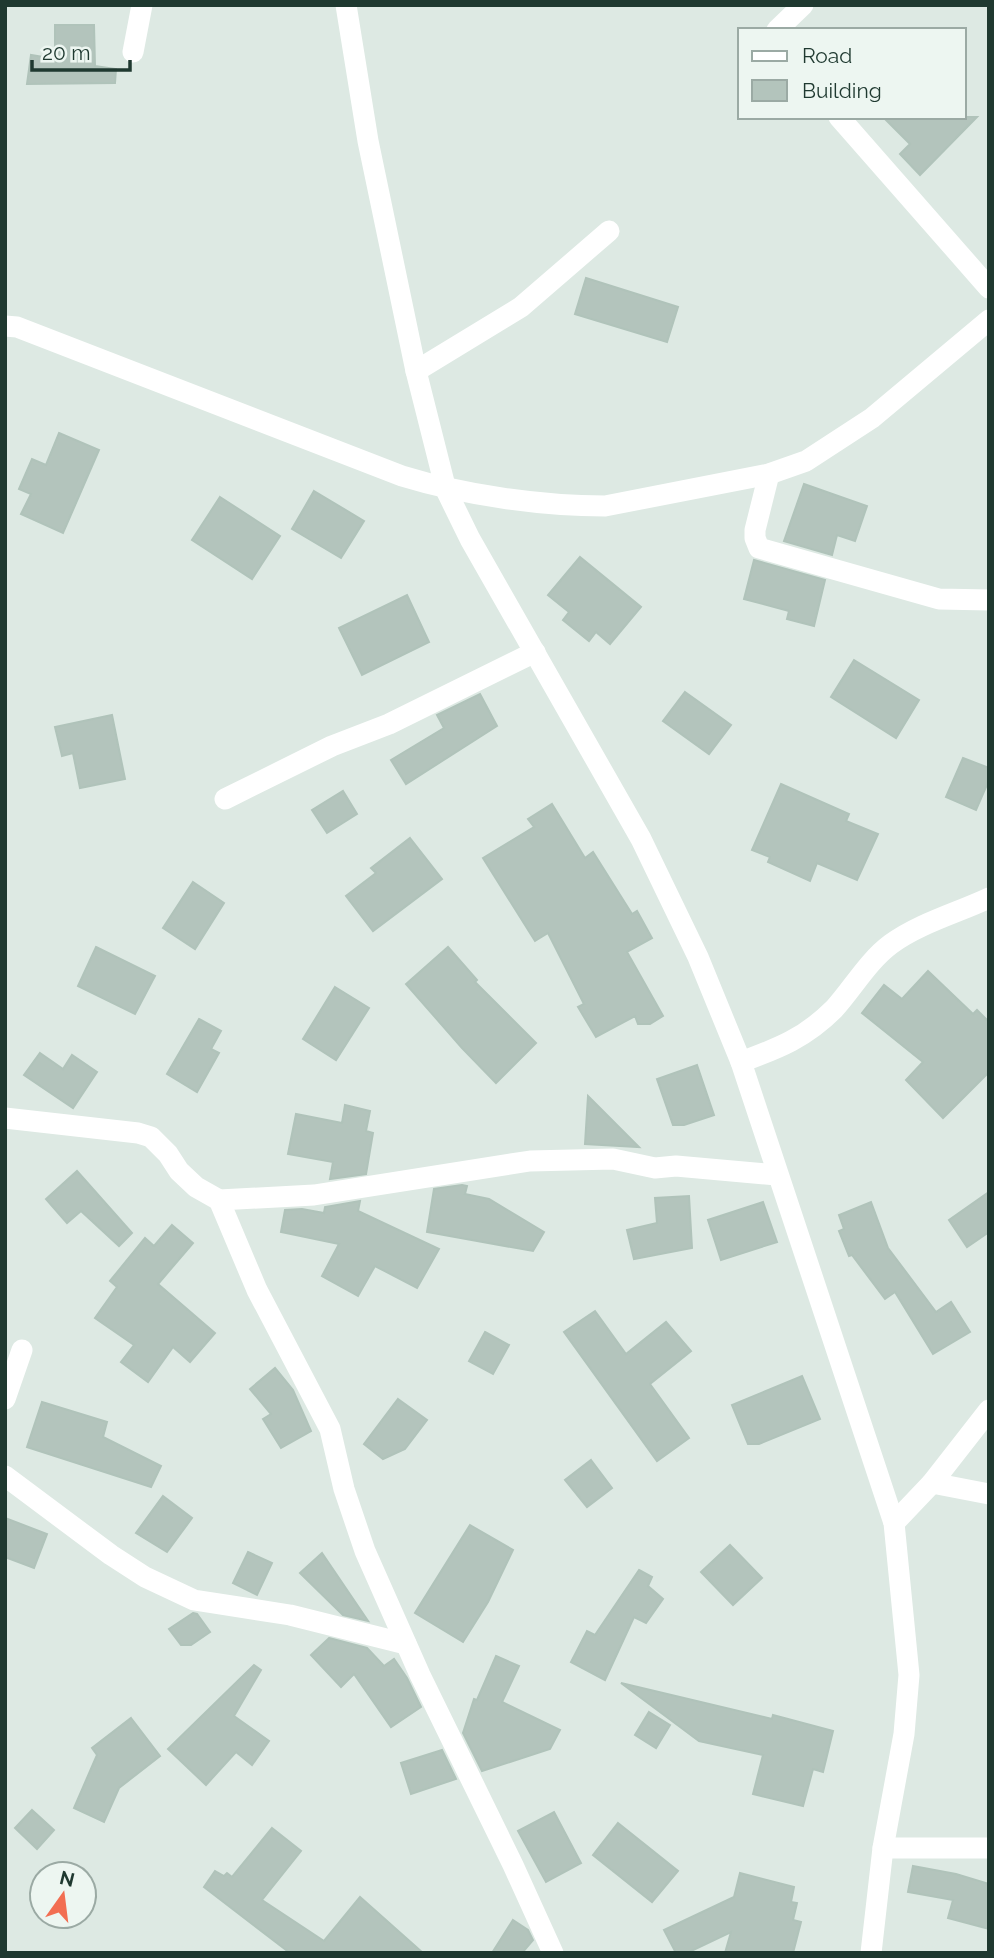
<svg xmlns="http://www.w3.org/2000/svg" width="994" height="1958" font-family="Raleway,sans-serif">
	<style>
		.building { fill: #b3c4bc; stroke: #b0c3ba; stroke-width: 2 }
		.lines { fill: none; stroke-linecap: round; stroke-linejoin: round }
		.street { stroke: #fff; stroke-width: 21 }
	</style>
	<rect width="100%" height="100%" fill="#dde9e3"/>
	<g class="building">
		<polygon points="55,25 94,25 95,66 116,69 115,83 27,84 31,55 55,59"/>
		<polygon points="883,117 977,117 920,175 900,154 910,144"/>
		<polygon points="586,278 678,307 667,342 575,314"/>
		<polygon points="59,433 99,450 63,533 21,514 31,494 19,489 32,459 46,465"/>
		<polygon points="804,484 867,506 855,541 837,535 832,555 784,541"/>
		<polygon points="314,491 364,521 341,558 292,529"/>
		<polygon points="220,497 280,536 252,579 192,540"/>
		<polygon points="580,557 641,607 610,644 596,632 589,641 563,620 569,612 548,595"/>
		<polygon points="754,560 825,580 814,626 787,619 789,611 744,599"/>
		<polygon points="407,595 429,642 362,675 339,628"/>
		<polygon points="854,660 919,700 896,738 831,697"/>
		<polygon points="685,692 731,725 709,754 663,721"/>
		<polygon points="480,694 497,726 406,784 391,760 444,728 437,715"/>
		<polygon points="112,715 125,779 80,788 73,753 62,756 55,727"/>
		<polygon points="963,758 989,768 989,780 976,810 946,797"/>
		<polygon points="781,784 849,814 846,821 878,834 857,880 817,863 810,881 768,862 770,857 752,850"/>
		<polygon points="343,791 357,814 327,833 312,810"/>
		<polygon points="552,804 585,858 593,852 632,914 637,911 652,938 627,952 663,1016 650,1024 638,1024 635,1016 596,1037 578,1007 584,1004 548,933 535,941 483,858 534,827 528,819"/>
		<polygon points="410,838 442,879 373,931 346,896 376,873 371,868"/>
		<polygon points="193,882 224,903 195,949 163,928"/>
		<polygon points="96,947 155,976 135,1014 78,986"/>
		<polygon points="448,947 477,980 475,982 536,1043 496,1083 462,1048 406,984"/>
		<polygon points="928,971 973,1014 977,1010 989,1022 989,1072 943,1118 906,1080 923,1062 862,1013 884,985 902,999"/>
		<polygon points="335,987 369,1008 336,1060 303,1039"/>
		<polygon points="199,1019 221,1031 211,1049 219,1053 197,1092 167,1074"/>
		<polygon points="40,1053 63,1069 72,1055 97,1072 73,1108 24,1075"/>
		<polygon points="697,1065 714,1115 684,1125 673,1125 657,1079"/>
		<polygon points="588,1096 639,1147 585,1144"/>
		<polygon points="345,1105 370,1111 366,1131 373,1133 366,1174 330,1179 333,1162 288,1154 296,1114 342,1123"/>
		<polygon points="77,1171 132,1233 119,1246 81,1211 67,1223 46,1199"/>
		<polygon points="462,1185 467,1186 465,1194 489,1199 544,1232 533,1251 427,1232 434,1189"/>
		<polygon points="989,1192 989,1232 967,1247 949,1220"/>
		<polygon points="689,1196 692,1248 634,1259 627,1230 657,1223 655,1198"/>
		<polygon points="360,1201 358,1211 439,1249 417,1288 375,1266 358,1296 322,1276 339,1244 281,1232 285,1210 302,1209 324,1213 325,1207"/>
		<polygon points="763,1202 777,1242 721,1260 708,1220"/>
		<polygon points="871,1202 888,1248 936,1312 951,1302 970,1332 933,1354 895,1292 885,1299 852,1255 849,1256 839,1231 844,1229 839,1215"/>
		<polygon points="172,1225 193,1243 158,1284 215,1333 190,1362 173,1347 148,1382 121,1362 134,1345 95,1318 117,1287 110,1281 145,1238 154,1246"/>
		<polygon points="595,1311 626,1354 666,1322 691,1351 650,1384 689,1438 657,1461 564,1332"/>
		<polygon points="485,1332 509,1345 493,1374 469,1361"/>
		<polygon points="275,1368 293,1390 311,1431 281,1448 263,1419 271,1414 250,1389"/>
		<polygon points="802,1376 820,1419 759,1444 748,1444 732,1405"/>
		<polygon points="398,1399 427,1420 405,1449 383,1459 364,1444"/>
		<polygon points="42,1402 107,1422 103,1437 161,1466 151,1487 27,1447"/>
		<polygon points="591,1460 612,1488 587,1507 565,1480"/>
		<polygon points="163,1496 192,1518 167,1552 136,1533"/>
		<polygon points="5,1518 47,1534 34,1568 5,1557"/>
		<polygon points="470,1525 513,1550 488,1602 463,1642 415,1613"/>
		<polygon points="730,1545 762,1578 733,1605 701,1572"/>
		<polygon points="248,1552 272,1563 257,1595 233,1583"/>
		<polygon points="322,1553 368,1621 343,1615 300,1573"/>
		<polygon points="639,1570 652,1577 648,1586 663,1599 646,1623 634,1617 605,1680 571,1662 587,1631 595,1635"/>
		<polygon points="193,1613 197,1614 210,1632 191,1645 181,1645 169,1629"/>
		<polygon points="329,1638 367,1648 384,1666 394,1659 407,1678 421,1707 391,1727 354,1674 341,1687 311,1655"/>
		<polygon points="496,1656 519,1666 502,1702 560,1730 550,1749 482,1771 463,1733 474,1699 477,1700"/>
		<polygon points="254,1665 261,1670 234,1716 269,1741 252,1765 236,1752 206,1785 168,1749"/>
		<polygon points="621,1683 772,1719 773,1715 833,1731 823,1772 813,1769 803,1806 753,1794 763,1755 699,1741"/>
		<polygon points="649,1712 670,1725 656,1748 635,1735"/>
		<polygon points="131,1718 160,1756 119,1788 104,1822 74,1808 97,1755 92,1748"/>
		<polygon points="442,1750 456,1779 411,1794 401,1763"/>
		<polygon points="32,1810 54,1830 37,1849 15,1828"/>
		<polygon points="554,1812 581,1863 546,1882 518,1831"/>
		<polygon points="618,1823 678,1871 652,1902 593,1855"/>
		<polygon points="272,1828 301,1851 262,1900 324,1941 360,1897 423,1953 290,1953 204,1887 215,1871 224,1876 227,1873 232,1877"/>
		<polygon points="913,1866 956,1874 989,1884 989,1929 948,1918 953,1900 908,1892"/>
		<polygon points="740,1873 794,1887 791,1902 797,1903 793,1920 801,1922 793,1953 725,1953 731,1932 687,1953 676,1953 664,1930 734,1897"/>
		<polygon points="513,1920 528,1930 533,1940 522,1953 492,1953"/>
	</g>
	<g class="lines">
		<g class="street">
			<polyline points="346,5 368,141 416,371 446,490 470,539 641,839 698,957 741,1062 894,1523 909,1675 904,1734 883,1848 871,1953"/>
			<polyline points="777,30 803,5"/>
			<polyline points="133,52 142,5"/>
			<polyline points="839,117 989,288"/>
			<path d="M 5,326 L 17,327 L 402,476 C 464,495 541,506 605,506 L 769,474 L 806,461 L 872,418 L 989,320"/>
			<polyline points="416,371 521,307 609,231"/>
			<polyline points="769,474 755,530 755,538 759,548 939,599 989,600"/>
			<polyline points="225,799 332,746 389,724 535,652"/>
			<path d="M 741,1062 C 779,1048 805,1038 834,1009 C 853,988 868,961 891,944 C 920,923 957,913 989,898"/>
			<polyline points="5,1118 138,1133 151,1137 168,1154 179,1171 196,1187 219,1200 314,1195 530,1161 613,1159 655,1168 676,1166 777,1175"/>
			<polyline points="219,1200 257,1290 330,1429 344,1489 365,1551 420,1675 513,1865 553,1953"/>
			<polyline points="5,1399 22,1350"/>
			<polyline points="5,1476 111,1555 145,1577 194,1600 290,1615 406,1644"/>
			<polyline points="932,1483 989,1494"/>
			<polyline points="894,1523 932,1483 989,1410"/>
			<polyline points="883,1848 989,1848"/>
		</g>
	</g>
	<rect width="994" height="1958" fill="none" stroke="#1f3930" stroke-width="14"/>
	<rect x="738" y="28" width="228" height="91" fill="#edf6f1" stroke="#9baaa4" stroke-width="2"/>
	<rect x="752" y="51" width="35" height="10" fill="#ffffff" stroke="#9baaa4" stroke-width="2"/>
	<text x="802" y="63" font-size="21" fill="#1f3930">Road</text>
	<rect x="752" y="80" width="35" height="21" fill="#b3c4bc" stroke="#9baaa4" stroke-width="2"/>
	<text x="802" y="98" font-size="21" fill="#1f3930">Building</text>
	<g transform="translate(63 1895) rotate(14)"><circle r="33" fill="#edf6f1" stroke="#9baaa4" stroke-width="2"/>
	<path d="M0-5L12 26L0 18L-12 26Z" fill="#f26e52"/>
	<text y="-10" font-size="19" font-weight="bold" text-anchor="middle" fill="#1f3930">N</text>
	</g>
	<path d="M32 60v10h98v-10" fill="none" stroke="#1f3930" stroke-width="3.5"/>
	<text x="42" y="60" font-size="21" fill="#1f3930" stroke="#edf6f1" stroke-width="5" paint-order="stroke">20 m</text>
</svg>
